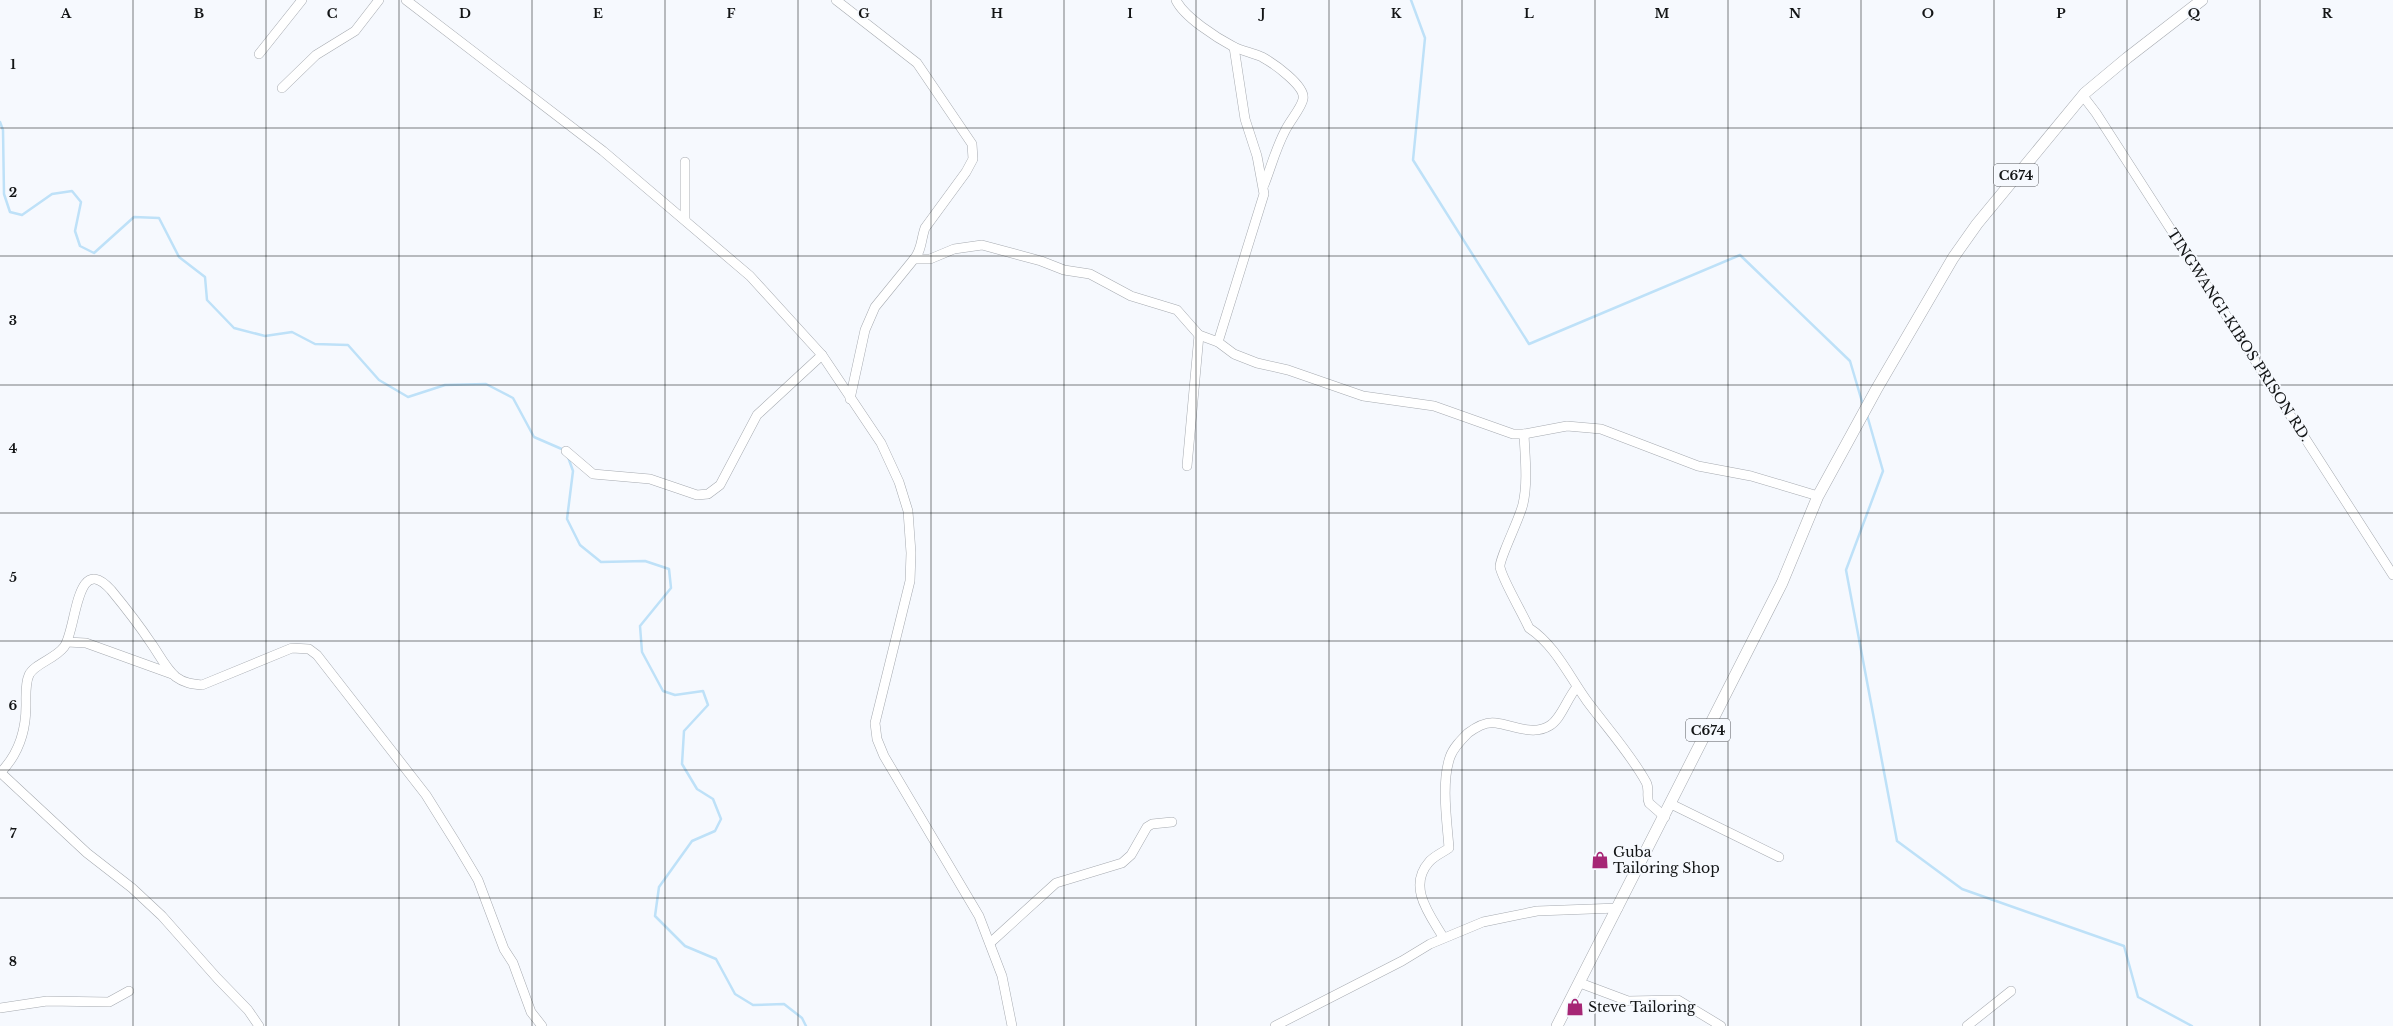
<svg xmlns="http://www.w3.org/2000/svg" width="2393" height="1026" font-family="'Libre Baskerville',serif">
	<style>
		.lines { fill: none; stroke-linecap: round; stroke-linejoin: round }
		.stream { stroke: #bee1f8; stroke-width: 2.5 }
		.minor-casing { stroke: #a6aab0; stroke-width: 10 }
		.major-casing { stroke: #a6aab0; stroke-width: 12 }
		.minor { stroke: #fff; stroke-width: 9 }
		.major { stroke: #fff; stroke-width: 11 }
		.grid { fill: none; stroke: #131516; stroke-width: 1; stroke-opacity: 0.55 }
		.labels { text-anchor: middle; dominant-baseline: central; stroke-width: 4; stroke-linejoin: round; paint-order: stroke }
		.shield { fill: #f6f9fe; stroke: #57595c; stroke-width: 1 }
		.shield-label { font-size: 13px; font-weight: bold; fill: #131516 }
		.street-label { font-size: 14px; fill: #131516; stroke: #f6f9fe }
		.poi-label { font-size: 14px; fill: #131516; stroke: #f6f9fe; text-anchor: start }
		.grid-label { font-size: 13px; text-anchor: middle; font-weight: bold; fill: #131516; stroke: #f6f9fe; stroke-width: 4; stroke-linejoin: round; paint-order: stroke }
	</style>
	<rect width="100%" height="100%" fill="#f6f9fe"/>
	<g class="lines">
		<g class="stream">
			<polyline points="1411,0 1425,38 1413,160 1529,344 1740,255 1850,361 1863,405"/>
			<polyline points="0,122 3,130 4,194 10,212 22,215 52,194 72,191 81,202 75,231 80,246 94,253 134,217 159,218 179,257 205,277 207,300 234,328 265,336 292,332 315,344 348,345 379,380 408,397 445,385 486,384 513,398 534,437 564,450"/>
			<polyline points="1867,415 1883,471 1846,570 1897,841 1962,889 2124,946 2138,997 2192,1026"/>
			<polyline points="568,457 573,471 567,519 580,545 601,562 645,561 669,569 671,588 640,626 642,652 663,691 675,695 703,691 708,705 684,731 682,764 697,789 713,799 721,819 715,831 692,841 659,887 655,916 685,946 716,959 735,994 753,1005 784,1004 802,1018 806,1026"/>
		</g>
		<g class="minor-casing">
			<g id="minor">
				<polyline points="406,0 603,151 750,276 822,355 881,443 899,482 908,511 911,553 910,581 875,723 877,739 884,756 979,916 1002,976 1012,1026"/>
				<path d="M 836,0 L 917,63 L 972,144 L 973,159 L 966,172 L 925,228 C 921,239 922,250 914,259"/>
				<path d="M 1176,0 C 1184,17 1217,38 1234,47 C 1243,51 1253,53 1262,57 C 1273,63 1306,86 1303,99 C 1302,107 1289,122 1285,131 C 1276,148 1271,167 1264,185"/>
				<polyline points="259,54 302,0"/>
				<polyline points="282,88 316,55 355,31 379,0"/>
				<polyline points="2083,96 2096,113 2393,575"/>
				<polyline points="685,219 685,162"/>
				<polyline points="1218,342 1264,194 1257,156 1245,119 1234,47"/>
				<polyline points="850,399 865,330 875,307 914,259 930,259 954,249 982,245 1041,261 1064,270 1090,274 1131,296 1177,310 1199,335 1218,342 1234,354 1257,363 1288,370 1363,396 1434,406 1513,434 1524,434 1567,426 1601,429 1698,466 1751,476 1818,496"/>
				<path d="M 1524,434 C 1525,457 1528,482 1523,504 C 1520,518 1499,559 1500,567 C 1502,579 1523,614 1529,628 C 1555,645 1569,676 1587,701 C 1607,728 1630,753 1646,782 C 1650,789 1646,796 1649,803 L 1665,817"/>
				<polyline points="566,451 593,474 650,479 697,495 708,494 720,485 757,415 822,355"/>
				<polyline points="1187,466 1199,335"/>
				<polyline points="67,642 86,643 172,674"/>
				<path d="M 0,773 C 18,755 26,731 26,705 C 26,696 25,684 29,675 C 34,664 55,659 64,647 C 77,630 75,550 111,590 C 125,607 139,625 151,643 C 159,654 166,669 176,677 C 184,683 192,684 202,685 L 292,648 L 309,649 L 317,655 L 426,795 L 456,843 L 478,880 L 504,949 L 513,963 L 531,1012 L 542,1026"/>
				<polyline points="1,773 87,853 132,888 162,916 217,978 248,1010 259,1026"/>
				<polyline points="1671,804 1779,857"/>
				<path d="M 1443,937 C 1430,915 1407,887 1429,862 C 1434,856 1442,853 1449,848 C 1447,821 1441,783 1450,757 C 1453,748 1461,740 1468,733 C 1476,727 1486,721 1496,723 C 1512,725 1533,736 1549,726 C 1561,720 1567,698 1577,687"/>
				<polyline points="990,943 1056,883 1122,863 1131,855 1147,827 1152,824 1172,822"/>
				<polyline points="1580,983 1628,1001 1678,1000 1721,1026"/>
				<polyline points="0,1008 47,1001 109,1002 129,991"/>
				<polyline points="1275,1026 1402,961 1430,944 1483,922 1537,911 1618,908"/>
				<polyline points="1967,1026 2011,991"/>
			</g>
		</g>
		<g class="major-casing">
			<polyline id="major" points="1557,1026 1782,583 1818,496 1876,390 1953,258 1977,224 2085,93 2127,58 2202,0"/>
		</g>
		<use href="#minor" class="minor"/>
		<use href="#major" class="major"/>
	</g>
	<path class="grid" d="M 133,0 L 133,1026M 266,0 L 266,1026M 399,0 L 399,1026M 532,0 L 532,1026M 665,0 L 665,1026M 798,0 L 798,1026M 931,0 L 931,1026M 1064,0 L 1064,1026M 1196,0 L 1196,1026M 1329,0 L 1329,1026M 1462,0 L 1462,1026M 1595,0 L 1595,1026M 1728,0 L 1728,1026M 1861,0 L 1861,1026M 1994,0 L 1994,1026M 2127,0 L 2127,1026M 2260,0 L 2260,1026M 0,128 L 2393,128M 0,256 L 2393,256M 0,385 L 2393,385M 0,513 L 2393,513M 0,641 L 2393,641M 0,770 L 2393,770M 0,898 L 2393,898"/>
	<defs>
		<g id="shop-bare" transform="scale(1.38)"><path d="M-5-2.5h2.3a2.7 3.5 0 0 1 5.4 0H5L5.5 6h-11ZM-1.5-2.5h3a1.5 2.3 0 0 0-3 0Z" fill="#a62675" stroke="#f6f9fe" stroke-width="2.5" paint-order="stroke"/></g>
	</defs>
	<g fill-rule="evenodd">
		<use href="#shop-bare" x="1600" y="860"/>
		<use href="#shop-bare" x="1575" y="1007"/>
	</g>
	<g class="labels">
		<g class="shield">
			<rect x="1994" y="164" width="44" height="22" rx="3"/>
			<rect x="1686" y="719" width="44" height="22" rx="3"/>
		</g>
		<g class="shield-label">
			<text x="2016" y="175">C674</text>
			<text x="1708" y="730">C674</text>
		</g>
		<g class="street-label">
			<text transform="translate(2239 335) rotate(57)">TINGWANGI-KIBOS PRISON RD.</text>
		</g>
		<g class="poi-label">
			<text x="1613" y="852">Guba<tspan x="1613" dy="16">Tailoring Shop</tspan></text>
			<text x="1588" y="1007">Steve Tailoring</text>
		</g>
	</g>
	<g class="grid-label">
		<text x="66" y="18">A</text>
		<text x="199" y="18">B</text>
		<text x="332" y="18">C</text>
		<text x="465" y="18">D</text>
		<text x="598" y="18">E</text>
		<text x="731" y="18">F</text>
		<text x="864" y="18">G</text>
		<text x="997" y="18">H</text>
		<text x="1130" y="18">I</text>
		<text x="1263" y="18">J</text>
		<text x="1396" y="18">K</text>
		<text x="1529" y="18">L</text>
		<text x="1662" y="18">M</text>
		<text x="1795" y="18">N</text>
		<text x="1928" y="18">O</text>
		<text x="2061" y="18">P</text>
		<text x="2194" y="18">Q</text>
		<text x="2327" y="18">R</text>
		<text x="13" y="69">1</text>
		<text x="13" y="197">2</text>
		<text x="13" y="325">3</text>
		<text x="13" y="453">4</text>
		<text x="13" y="582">5</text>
		<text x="13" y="710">6</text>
		<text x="13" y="838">7</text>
		<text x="13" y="966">8</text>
	</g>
</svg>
